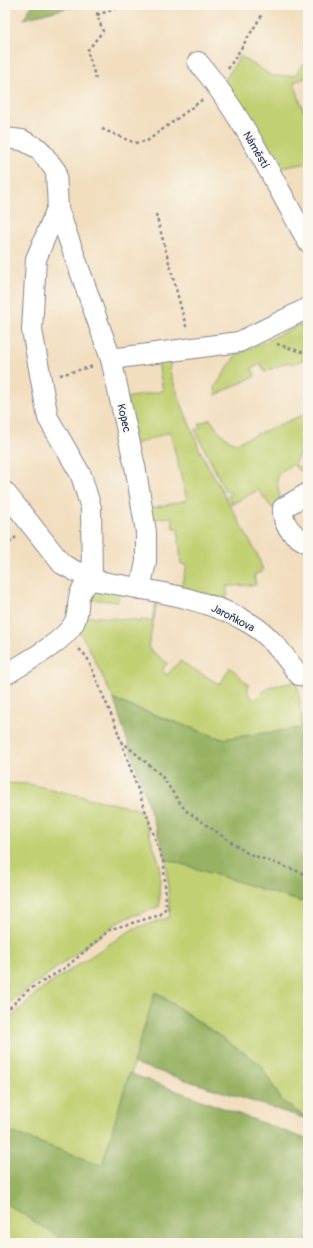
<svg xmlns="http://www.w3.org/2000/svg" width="313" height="1248" font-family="Pangolin,sans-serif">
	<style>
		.green { fill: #c1d072; stroke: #6e8068 }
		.forest { fill: #98b264; stroke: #5a7061 }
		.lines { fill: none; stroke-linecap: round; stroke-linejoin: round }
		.minor-casing { stroke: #86868e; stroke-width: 22 }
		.path { stroke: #86868e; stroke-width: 2.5; stroke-dasharray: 3 3; stroke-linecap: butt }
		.minor { stroke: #fff; stroke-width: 20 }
		.labels { text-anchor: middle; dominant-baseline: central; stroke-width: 3; stroke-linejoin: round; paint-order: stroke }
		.street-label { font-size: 11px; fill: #1b2f5e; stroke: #fbf7ec }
	</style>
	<rect width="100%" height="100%" fill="#fbf7ec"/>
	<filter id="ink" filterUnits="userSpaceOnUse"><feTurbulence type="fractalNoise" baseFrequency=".025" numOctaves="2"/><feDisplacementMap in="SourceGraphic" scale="8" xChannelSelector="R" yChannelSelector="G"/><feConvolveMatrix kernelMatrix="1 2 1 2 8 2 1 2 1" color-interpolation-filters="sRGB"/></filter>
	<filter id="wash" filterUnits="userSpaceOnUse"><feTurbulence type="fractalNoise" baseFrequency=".012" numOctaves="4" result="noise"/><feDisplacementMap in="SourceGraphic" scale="16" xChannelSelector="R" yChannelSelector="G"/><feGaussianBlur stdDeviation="0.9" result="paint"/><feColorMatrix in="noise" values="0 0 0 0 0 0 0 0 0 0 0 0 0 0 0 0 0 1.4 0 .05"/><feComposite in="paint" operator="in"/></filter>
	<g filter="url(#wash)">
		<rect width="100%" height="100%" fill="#f2debf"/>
		<g class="green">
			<polygon points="240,56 272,76 294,76 304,64 308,65 308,77 294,82 303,110 308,109 308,163 275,169 223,83"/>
			<polygon points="308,321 308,358 292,364 288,362 265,372 261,364 252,368 255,376 216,395 215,387 236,355"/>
			<polygon points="169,360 171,363 169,369 175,387 200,451 258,556 263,571 254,575 256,585 227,586 227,606 179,594 187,565 181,564 178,528 173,528 172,517 151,519 148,509 187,500 170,432 136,444 126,398 163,391 158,362"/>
			<path d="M 305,414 L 308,438 L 294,464 L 302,469 L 306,463 L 308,464 L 308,467 L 300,472 L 292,464 L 278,474 L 277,481 L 281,505 L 272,508 L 258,490 L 232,504 L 228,496 L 231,494 L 230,490 L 226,492 L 195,430 L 201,428 L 199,424 L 210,419 C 217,430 223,438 236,443 Z"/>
			<polygon points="87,584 159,593 148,648 167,663 162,671 167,675 180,661 220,685 230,667 248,684 248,693 255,700 268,687 296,682 299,692 302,728 222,739 114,700 88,646 74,623 76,615 136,620 136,622 140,622 140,620 152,621 156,599 119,593 118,602 79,598"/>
			<polygon points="5,783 29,784 141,810 160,865 159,907 121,920 5,1006"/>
			<polygon points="166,859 299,901 308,901 308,1119 282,1101 260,1064 156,992 102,1166 5,1130 5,1024 36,993 114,941 133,929 170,917"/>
			<polygon points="5,1203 68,1243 5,1243"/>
		</g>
		<g class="forest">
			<polygon points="32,5 78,5 24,19"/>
			<polygon points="114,700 222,739 301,728 301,715 308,713 308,901 299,901 166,859"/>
			<polygon points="155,992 260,1064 282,1101 307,1119 133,1063"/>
			<polygon points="129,1073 300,1137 308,1138 308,1243 68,1243 5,1203 5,1130 102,1165"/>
		</g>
	</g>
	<g filter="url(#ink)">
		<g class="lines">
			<g class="minor-casing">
				<g id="minor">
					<path d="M 198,62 C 243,116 274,181 308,242"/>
					<polyline points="5,138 22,140 39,149 56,171 58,209 111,359 136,471 146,532 146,562 140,589"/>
					<polyline points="111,359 239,342 308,308"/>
					<polyline points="5,492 62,564 92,580 91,508 81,475 48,418 32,330 36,259 58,206"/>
					<path d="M 308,493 L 283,508 C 282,525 293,536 308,543"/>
					<path d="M 5,675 C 24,663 64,642 74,623 C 83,605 71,595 92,580 C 145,590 204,596 251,624 C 271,636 286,658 299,675 L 308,676"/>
				</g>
			</g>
			<g class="path">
				<polyline points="97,15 126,5"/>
				<polyline points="228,69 262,15"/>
				<polyline points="96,79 87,51 103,31 97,15 99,5"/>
				<polyline points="102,129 135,143 147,141 202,100"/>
				<polyline points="156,214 187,330"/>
				<polyline points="277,344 308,354"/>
				<polyline points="307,374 308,374"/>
				<polyline points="60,375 94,366"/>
				<polyline points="5,547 16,537"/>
				<polyline points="121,741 161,775 185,810 247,853 308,875"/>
				<polyline points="5,1012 27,991 65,968 111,929 160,915 165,909 166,903 164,864 115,724 87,657 77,647"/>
			</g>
			<use href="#minor" class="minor"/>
		</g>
	</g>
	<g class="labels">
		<g class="street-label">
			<text transform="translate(256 150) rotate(60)">Náměstí</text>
			<text transform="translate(124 418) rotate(77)">Kopec</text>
			<text transform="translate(233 618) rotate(27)">Jaroňkova</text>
		</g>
	</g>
	<rect width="313" height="1248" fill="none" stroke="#fbf7ec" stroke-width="20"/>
</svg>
